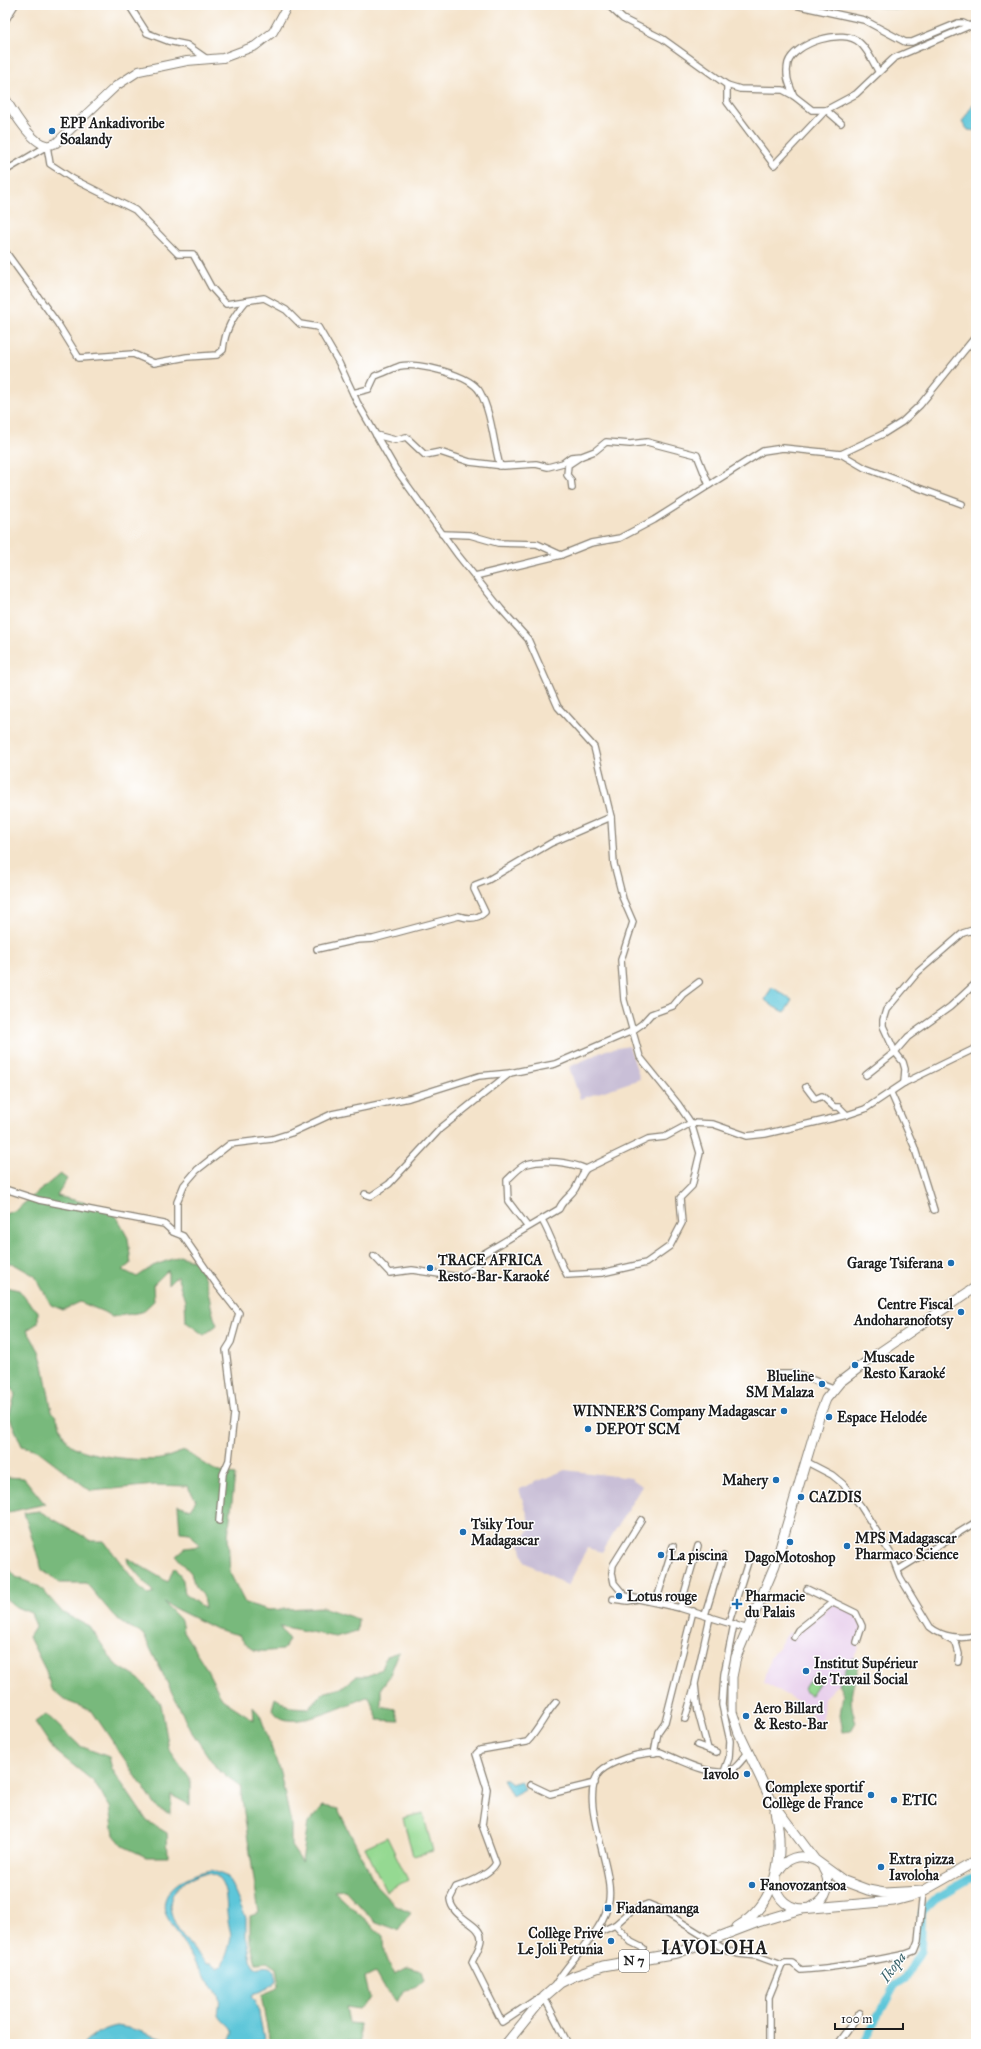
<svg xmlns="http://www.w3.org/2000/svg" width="981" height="2049" font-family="'IM FELL Great Primer',serif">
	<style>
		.built { fill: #e9d1ed }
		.industrial { fill: #c9bfd7 }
		.green { fill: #95d992; stroke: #587a57 }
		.forest { fill: #78b97c; stroke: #4a6a4c }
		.water { fill: #5dc6d9; stroke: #3c717a; fill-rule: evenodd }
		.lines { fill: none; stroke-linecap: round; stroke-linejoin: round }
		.river { stroke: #5dc6d9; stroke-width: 8 }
		.street-casing { stroke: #888073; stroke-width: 8 }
		.secondary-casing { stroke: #888073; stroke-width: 10 }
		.primary-casing { stroke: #888073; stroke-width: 11 }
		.street { stroke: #fff; stroke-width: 5.5 }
		.secondary { stroke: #fff; stroke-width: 8 }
		.primary { stroke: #fff; stroke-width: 9 }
		.poi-dot { fill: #1f6fb2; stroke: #fff; stroke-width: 1.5 }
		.labels { text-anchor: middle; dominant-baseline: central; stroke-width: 3; stroke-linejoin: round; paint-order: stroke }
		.shield { fill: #fff; stroke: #606060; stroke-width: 1 }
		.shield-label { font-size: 13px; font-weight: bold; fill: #1c1c1c }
		.poi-label { font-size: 14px; font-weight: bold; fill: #1c1c1c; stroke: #fff; text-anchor: start }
		.water-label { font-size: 15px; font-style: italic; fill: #366068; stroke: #fff }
		.district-label { font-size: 18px; font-weight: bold; letter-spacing: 1px; fill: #1c1c1c; stroke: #fff }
	</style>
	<rect width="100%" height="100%" fill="#fff"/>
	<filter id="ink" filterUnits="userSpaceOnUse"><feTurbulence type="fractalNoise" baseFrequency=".025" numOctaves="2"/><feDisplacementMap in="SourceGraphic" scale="8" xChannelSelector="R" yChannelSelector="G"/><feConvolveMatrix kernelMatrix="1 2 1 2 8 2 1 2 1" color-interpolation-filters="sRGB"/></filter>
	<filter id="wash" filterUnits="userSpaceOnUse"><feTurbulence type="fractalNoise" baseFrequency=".012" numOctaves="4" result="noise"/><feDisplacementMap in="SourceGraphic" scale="16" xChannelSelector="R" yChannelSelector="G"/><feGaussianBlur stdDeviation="0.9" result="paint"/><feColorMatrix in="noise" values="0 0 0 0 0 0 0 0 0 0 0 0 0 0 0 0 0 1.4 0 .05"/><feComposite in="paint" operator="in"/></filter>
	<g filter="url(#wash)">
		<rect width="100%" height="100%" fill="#f4e3ca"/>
		<polygon class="built" points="834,1603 856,1613 862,1626 857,1642 859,1648 836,1686 824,1698 822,1730 805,1705 764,1683 770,1658 789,1632 794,1636"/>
		<g class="industrial">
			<polygon points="629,1046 640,1079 580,1099 569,1067 606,1050"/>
			<polygon points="565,1470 631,1478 642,1486 602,1552 587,1548 568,1586 525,1562 520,1545 531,1526 519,1489"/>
		</g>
		<g class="green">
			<path d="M 866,5 L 921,5 C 906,13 882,7 866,5 Z"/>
			<polygon points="813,1675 821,1680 811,1695 803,1690"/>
			<polygon points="423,1813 433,1851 413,1856 403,1818"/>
			<polygon points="387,1837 408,1880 386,1891 365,1847"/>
		</g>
		<g class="forest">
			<path d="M 60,1174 L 67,1179 L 57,1196 L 112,1209 L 128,1238 L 131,1264 L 123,1270 L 137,1277 L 153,1266 L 180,1256 C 185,1258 194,1260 197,1264 C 210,1280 208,1306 217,1325 L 204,1335 L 186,1322 L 185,1301 L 177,1276 L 168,1285 L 168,1270 L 153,1285 L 154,1301 L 142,1312 L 112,1317 L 104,1312 L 80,1302 L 63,1310 L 51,1305 L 35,1276 L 12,1263 L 5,1263 L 5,1214 L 16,1210 Z"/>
			<path d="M 5,1287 L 19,1290 L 29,1303 L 38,1311 L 38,1323 L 27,1330 L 39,1351 L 43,1365 L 52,1412 C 61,1420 60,1432 67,1441 C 76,1456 144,1462 161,1459 C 169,1457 177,1453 185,1451 L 216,1471 L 235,1475 L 228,1536 L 230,1573 L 245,1603 L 269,1610 L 322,1607 L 358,1619 L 357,1631 L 335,1637 L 280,1626 L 289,1640 L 283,1650 C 260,1651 252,1656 239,1635 L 216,1629 L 164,1603 L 181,1620 L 183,1631 L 205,1666 L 222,1699 L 254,1720 L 253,1707 L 260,1715 L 280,1772 L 291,1824 L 291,1846 L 302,1862 L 308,1823 L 323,1806 L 338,1809 L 376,1885 L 395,1905 L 411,1912 L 398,1930 L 374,1921 L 345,1890 L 334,1891 L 383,1936 C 383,1952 385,1961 395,1974 L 408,1967 L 421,1971 L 424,1980 L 415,1988 L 403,1991 L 397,2002 L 383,1987 L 375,1973 L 365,1978 L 370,1998 L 358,2009 L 346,2007 L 349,2023 L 359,2024 L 361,2041 L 332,2041 L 329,2044 L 270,2044 L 261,1995 L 273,1990 L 279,1985 L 276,1968 L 267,1962 L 256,1963 L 250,1942 L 250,1916 L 259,1913 L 240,1786 L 217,1769 L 191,1731 L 143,1634 L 127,1626 L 114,1616 L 86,1583 L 60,1583 L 42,1570 L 24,1513 L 39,1511 L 92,1541 L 104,1541 L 137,1584 L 148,1595 L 154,1593 L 128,1563 L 127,1558 L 168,1582 L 174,1567 L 183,1580 L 185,1594 L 205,1609 L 203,1595 L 195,1587 L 191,1573 L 176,1556 L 185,1548 L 200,1546 L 190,1533 L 180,1532 L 178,1505 L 190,1509 L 196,1500 L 187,1486 L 155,1485 L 91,1491 L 37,1450 L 22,1446 L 9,1416 L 15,1395 L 11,1385 L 5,1382 Z"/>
			<polygon points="5,1477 24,1478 45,1504 5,1513"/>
			<polygon points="5,1564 16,1577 40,1587 63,1613 90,1627 115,1664 139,1679 161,1704 169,1749 190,1779 190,1805 171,1795 171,1814 158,1809 92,1711 64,1700 51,1689 46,1671 29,1637 36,1626 31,1613 16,1607 5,1598"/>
			<path d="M 399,1652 L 389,1677 L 381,1688 L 381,1706 L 395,1709 L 399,1721 L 378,1720 L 369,1696 C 350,1703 296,1731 278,1716 C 275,1714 274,1711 272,1709 L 275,1698 L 290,1707 L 309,1708 L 323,1693 L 341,1688 L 356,1676 L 368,1676 L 381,1669 L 386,1656 Z"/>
			<path d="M 852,1658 L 860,1661 C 854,1688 846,1694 856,1722 L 851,1731 L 843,1732 L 840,1715 L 843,1694 L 838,1684 Z"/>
			<polygon points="46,1714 80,1746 109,1757 112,1769 147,1821 167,1833 168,1857 146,1857 123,1846 114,1835 110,1807 93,1781 53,1749 35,1722"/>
		</g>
		<g class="water">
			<polygon points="976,99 976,131 968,130 962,122"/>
			<polygon points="772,987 792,1000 785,1012 774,1007 765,1000"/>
			<polygon points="503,1779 507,1779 511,1784 521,1781 525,1789 512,1796"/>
			<path d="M 211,1870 L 228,1877 L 246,1918 L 246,1936 L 252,1964 L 255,1968 C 269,1965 274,1965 276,1981 C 270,1990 259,1990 251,1996 L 258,2008 L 265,2044 L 226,2044 C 240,2029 227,2028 220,2017 C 215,2010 224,2003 216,1991 C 212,1985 205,1979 201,1972 C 192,1959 184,1944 176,1931 C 172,1925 167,1918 165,1912 C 159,1887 192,1873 211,1870 ZM 205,1873 C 230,1873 225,1904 228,1920 C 228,1925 231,1931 231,1936 C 230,1946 226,1957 222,1966 L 218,1968 L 210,1964 L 207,1964 C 177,1933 143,1892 205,1873 Z"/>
			<path d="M 117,2026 C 142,2029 162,2042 187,2044 L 83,2044 C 90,2035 106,2028 117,2026 Z"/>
		</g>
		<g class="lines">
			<polyline class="river" points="863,2044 895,1985 905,1979 921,1950 922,1913 938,1897 971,1878"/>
		</g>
	</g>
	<g filter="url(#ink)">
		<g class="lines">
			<g class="street-casing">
				<g id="street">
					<polyline points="129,5 147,33 168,41 187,45 207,59"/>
					<polyline points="608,5 623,19 663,39 727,85 740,89 783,90 794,96 812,110 826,110 856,94 894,58 976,23"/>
					<polyline points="795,5 864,20 905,42 912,42 958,23 963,23 971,27"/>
					<polyline points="5,21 15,5"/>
					<polyline points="727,85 727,102 774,165 826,110 841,123"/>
					<path d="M 794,96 C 789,84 785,76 788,63 C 794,43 844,27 860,43 C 868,50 873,62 878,71"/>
					<path d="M 5,171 L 47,146 L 50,164 L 73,179 L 135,210 L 178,254 L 193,254 L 211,287 L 226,304 L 264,298 L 286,310 L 300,324 L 318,327 L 339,363 L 357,402 L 395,468 L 457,554 L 501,609 L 528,639 L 558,707 L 594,747 L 611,817 L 614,864 L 623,899 L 633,922 L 621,960 L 624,1000 L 640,1057 L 678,1104 L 691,1123 L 700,1153 L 692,1186 L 680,1198 L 682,1223 L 670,1246 L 646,1263 L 602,1273 L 567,1275 C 557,1257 552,1237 542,1220"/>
					<path d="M 5,251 L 58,324 L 79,358 L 133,354 L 154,363 L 187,357 L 217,355 L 223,350 C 225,329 233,317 246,301"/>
					<path d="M 353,393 L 369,389 L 375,376 C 383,373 392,369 400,366 C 418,362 471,375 480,392 C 492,414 493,442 500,466"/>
					<polyline points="376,435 395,440 406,437 425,455 440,452 470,462 504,466 536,464 548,467 563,463 571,457 582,456 595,451 606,442 630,444 647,442 697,455 709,485"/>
					<polyline points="841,454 865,468 962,504"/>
					<polyline points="572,488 571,480 567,475 568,465 580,457"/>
					<polyline points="442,534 470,535 498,543 537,544 561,555"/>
					<polyline points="475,576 561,555 591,543 620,538 654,520 763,451 783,448 841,454 883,434 902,422 920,405 976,336"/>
					<path d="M 317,949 L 357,940 L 373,939 L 459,916 C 468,919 478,919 485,912 L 474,889 L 475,885 L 488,880 L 551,843 L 611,817"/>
					<polyline points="866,1075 895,1052 908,1037 950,1007 976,983"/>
					<polyline points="904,1083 905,1069 903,1062 895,1052 883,1026 883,1020 886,1010 918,972 963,933 976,929"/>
					<polyline points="806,1087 815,1099 822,1096 834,1107 839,1107 847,1115"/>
					<polyline points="891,1093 914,1146 934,1210"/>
					<polyline points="5,1189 39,1200 164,1224 173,1232 183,1236 217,1285 239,1313 231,1342 226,1350 234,1414 229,1460 223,1474 219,1521"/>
					<polyline points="365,1194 371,1196 389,1184 441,1128 510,1073"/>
					<path d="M 527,1226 L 508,1201 L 507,1180 C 513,1175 520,1166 527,1164 C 544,1159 570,1162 586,1169"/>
					<polyline points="177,1233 177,1202 184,1185 197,1170 230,1144 272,1139 291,1133 332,1114 409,1098 479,1076 510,1073 555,1064 632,1031 642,1024 651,1014 673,1006 683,994 699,982"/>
					<path d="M 374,1256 L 390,1273 L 412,1270 L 460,1277 L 478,1265 L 483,1254 L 559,1209 C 563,1199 570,1197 575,1189 C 579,1182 581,1175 586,1169 L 648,1139 L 665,1137 L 691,1123 L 713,1124 L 747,1136 L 765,1134 L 847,1115 L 865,1109 L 904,1083 L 976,1048"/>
					<polyline points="779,1374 798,1374 833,1388"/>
					<path d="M 807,1462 L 832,1475 L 843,1484 L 860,1505 L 891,1554 L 900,1577 L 930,1627 C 942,1637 962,1640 976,1635"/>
					<polyline points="641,1520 613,1565 612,1573 614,1583 625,1596 680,1608 748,1629"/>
					<polyline points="898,1570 976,1522"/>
					<polyline points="807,1589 856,1613 862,1626 857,1642"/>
					<polyline points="613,1599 628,1601 638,1599"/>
					<polyline points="656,1602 673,1546"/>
					<polyline points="680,1608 698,1546"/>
					<polyline points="705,1615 723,1556"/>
					<polyline points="729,1622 748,1562"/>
					<polyline points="794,1637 798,1630 833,1602"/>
					<polyline points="945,1637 956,1643 959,1654 958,1662"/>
					<path d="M 556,1702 C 545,1714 539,1730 527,1742 L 480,1750 L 476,1754 L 487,1789 L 482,1825 L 496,1863 C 490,1875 468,1883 456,1887 L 450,1899 C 452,1919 482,1923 481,1939 C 481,1946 475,1955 472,1962 L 502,2022 L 535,2000 L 544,1997 L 568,2044"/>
					<polyline points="685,1719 694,1688"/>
					<polyline points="697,1745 708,1749 698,1712 695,1684 710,1617"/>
					<polyline points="708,1749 716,1752"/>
					<polyline points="654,1753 658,1732 665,1722 693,1611"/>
					<polyline points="724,1772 729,1758 730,1741 722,1705 724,1674 734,1624"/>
					<polyline points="531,1785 550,1794 595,1783"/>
					<polyline points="615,1925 631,1942 643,1948"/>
					<polyline points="593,1935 615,1925 632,1910 648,1904 660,1909 726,1950 738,1954 757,1956 782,1965 769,1997 769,2044"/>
					<path d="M 782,1965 L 785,1963 L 792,1963 L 801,1970 C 836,1968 871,1961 906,1954 L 914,1951 L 918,1941 L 923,1891"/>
					<path d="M 555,1985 C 570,1958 605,1931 609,1900 C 614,1866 579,1804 598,1774 C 602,1768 611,1764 618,1761 C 631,1755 645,1753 660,1752 C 678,1759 715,1780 733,1769 C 739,1765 743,1758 748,1753"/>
					<polyline points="837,2044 860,2013"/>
				</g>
			</g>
			<g class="secondary-casing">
				<path id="secondary" d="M 5,98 C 12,110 31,143 46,145 C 49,146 53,144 56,143 L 116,86 L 139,71 L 187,61 L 223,58 L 255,46 L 273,32 L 288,5"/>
			</g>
			<g class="primary-casing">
				<g id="primary">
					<path d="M 778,1872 C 785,1858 800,1853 814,1860"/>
					<path d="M 776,1877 C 773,1894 784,1907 801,1909 L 894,1901 L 909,1897 L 923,1891 L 976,1861"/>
					<polyline points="923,1891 884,1893 868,1890 844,1881 815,1860 773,1804 739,1733 732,1712 732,1677 736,1657 775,1565 820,1414 826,1399 840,1382 873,1357 976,1287"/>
					<path d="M 812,1907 C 828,1899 832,1882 823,1868"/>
					<path d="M 737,1927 C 778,1903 785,1854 775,1811"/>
					<polyline points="506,2044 544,1997 560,1983 574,1976 603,1966 677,1953 758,1922 801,1909"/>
				</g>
			</g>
			<use href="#street" class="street"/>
			<use href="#secondary" class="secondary"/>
			<use href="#primary" class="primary"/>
		</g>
	</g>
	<g class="poi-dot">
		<circle cx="52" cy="131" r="4"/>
		<circle cx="951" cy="1263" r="4"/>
		<circle cx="430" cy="1268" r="4"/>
		<circle cx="961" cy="1312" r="4"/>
		<circle cx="855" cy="1365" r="4"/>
		<circle cx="822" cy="1384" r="4"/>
		<circle cx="784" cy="1411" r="4"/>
		<circle cx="829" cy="1417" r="4"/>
		<circle cx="588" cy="1429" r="4"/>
		<circle cx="776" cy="1480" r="4"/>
		<circle cx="801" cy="1497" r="4"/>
		<circle cx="463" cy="1532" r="4"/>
		<circle cx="790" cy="1542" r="4"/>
		<circle cx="847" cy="1546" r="4"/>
		<circle cx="661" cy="1555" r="4"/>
		<circle cx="619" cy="1596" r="4"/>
		<path d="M735 1598h4v4h4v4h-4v4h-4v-4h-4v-4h4z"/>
		<circle cx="806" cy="1671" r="4"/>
		<circle cx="746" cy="1716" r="4"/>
		<circle cx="747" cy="1774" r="4"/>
		<circle cx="871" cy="1795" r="4"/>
		<circle cx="894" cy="1800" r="4"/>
		<circle cx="881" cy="1867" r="4"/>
		<circle cx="752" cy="1885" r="4"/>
		<rect x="604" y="1904" width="8" height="8" rx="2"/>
		<circle cx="611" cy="1941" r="4"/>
	</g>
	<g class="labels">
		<rect class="shield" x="619" y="1950" width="30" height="22" rx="3"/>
		<g class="shield-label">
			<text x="634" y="1961">N 7</text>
		</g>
		<g class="poi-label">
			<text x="60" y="123">EPP Ankadivoribe<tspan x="60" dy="16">Soalandy</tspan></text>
			<text x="438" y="1260">TRACE AFRICA<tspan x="438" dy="16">Resto-Bar-Karaoké</tspan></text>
			<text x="943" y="1263" text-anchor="end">Garage Tsiferana</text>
			<text x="953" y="1304" text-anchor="end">Centre Fiscal<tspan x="953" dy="16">Andoharanofotsy</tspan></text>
			<text x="863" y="1357">Muscade<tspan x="863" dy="16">Resto Karaoké</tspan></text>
			<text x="814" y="1376" text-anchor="end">Blueline<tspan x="814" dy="16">SM Malaza</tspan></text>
			<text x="776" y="1411" text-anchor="end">WINNER'S Company Madagascar</text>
			<text x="837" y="1417">Espace Helodée</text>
			<text x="596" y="1429">DEPOT SCM</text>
			<text x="768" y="1480" text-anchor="end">Mahery</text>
			<text x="809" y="1497">CAZDIS</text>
			<text x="471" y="1524">Tsiky Tour<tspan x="471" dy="16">Madagascar</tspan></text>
			<text x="855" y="1538">MPS Madagascar<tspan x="855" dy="16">Pharmaco Science</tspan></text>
			<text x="669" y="1555">La piscina</text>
			<text x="790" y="1557" text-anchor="middle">DagoMotoshop</text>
			<text x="627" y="1596">Lotus rouge</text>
			<text x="745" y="1596">Pharmacie<tspan x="745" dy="16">du Palais</tspan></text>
			<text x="814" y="1663">Institut Supérieur<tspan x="814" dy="16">de Travail Social</tspan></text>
			<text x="754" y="1708">Aero Billard<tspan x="754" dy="16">&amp; Resto-Bar</tspan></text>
			<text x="739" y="1774" text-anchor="end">Iavolo</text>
			<text x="863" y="1787" text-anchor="end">Complexe sportif<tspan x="863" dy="16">Collège de France</tspan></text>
			<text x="902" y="1800">ETIC</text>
			<text x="889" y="1859">Extra pizza<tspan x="889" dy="16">Iavoloha</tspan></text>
			<text x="760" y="1885">Fanovozantsoa</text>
			<text x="616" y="1908">Fiadanamanga</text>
			<text x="603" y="1933" text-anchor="end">Collège Privé<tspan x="603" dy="16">Le Joli Petunia</tspan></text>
		</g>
		<g class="water-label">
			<text transform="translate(893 1967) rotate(-54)">Ikopa</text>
		</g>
		<g class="district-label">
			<text x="715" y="1948">IAVOLOHA</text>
		</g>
	</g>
	<rect width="981" height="2049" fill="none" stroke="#fff" stroke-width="20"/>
	<path d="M835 2023v6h68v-6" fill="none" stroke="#1c1c1c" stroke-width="2"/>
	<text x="841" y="2023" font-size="12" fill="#1c1c1c" stroke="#ffffff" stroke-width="3" paint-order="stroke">100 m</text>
</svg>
